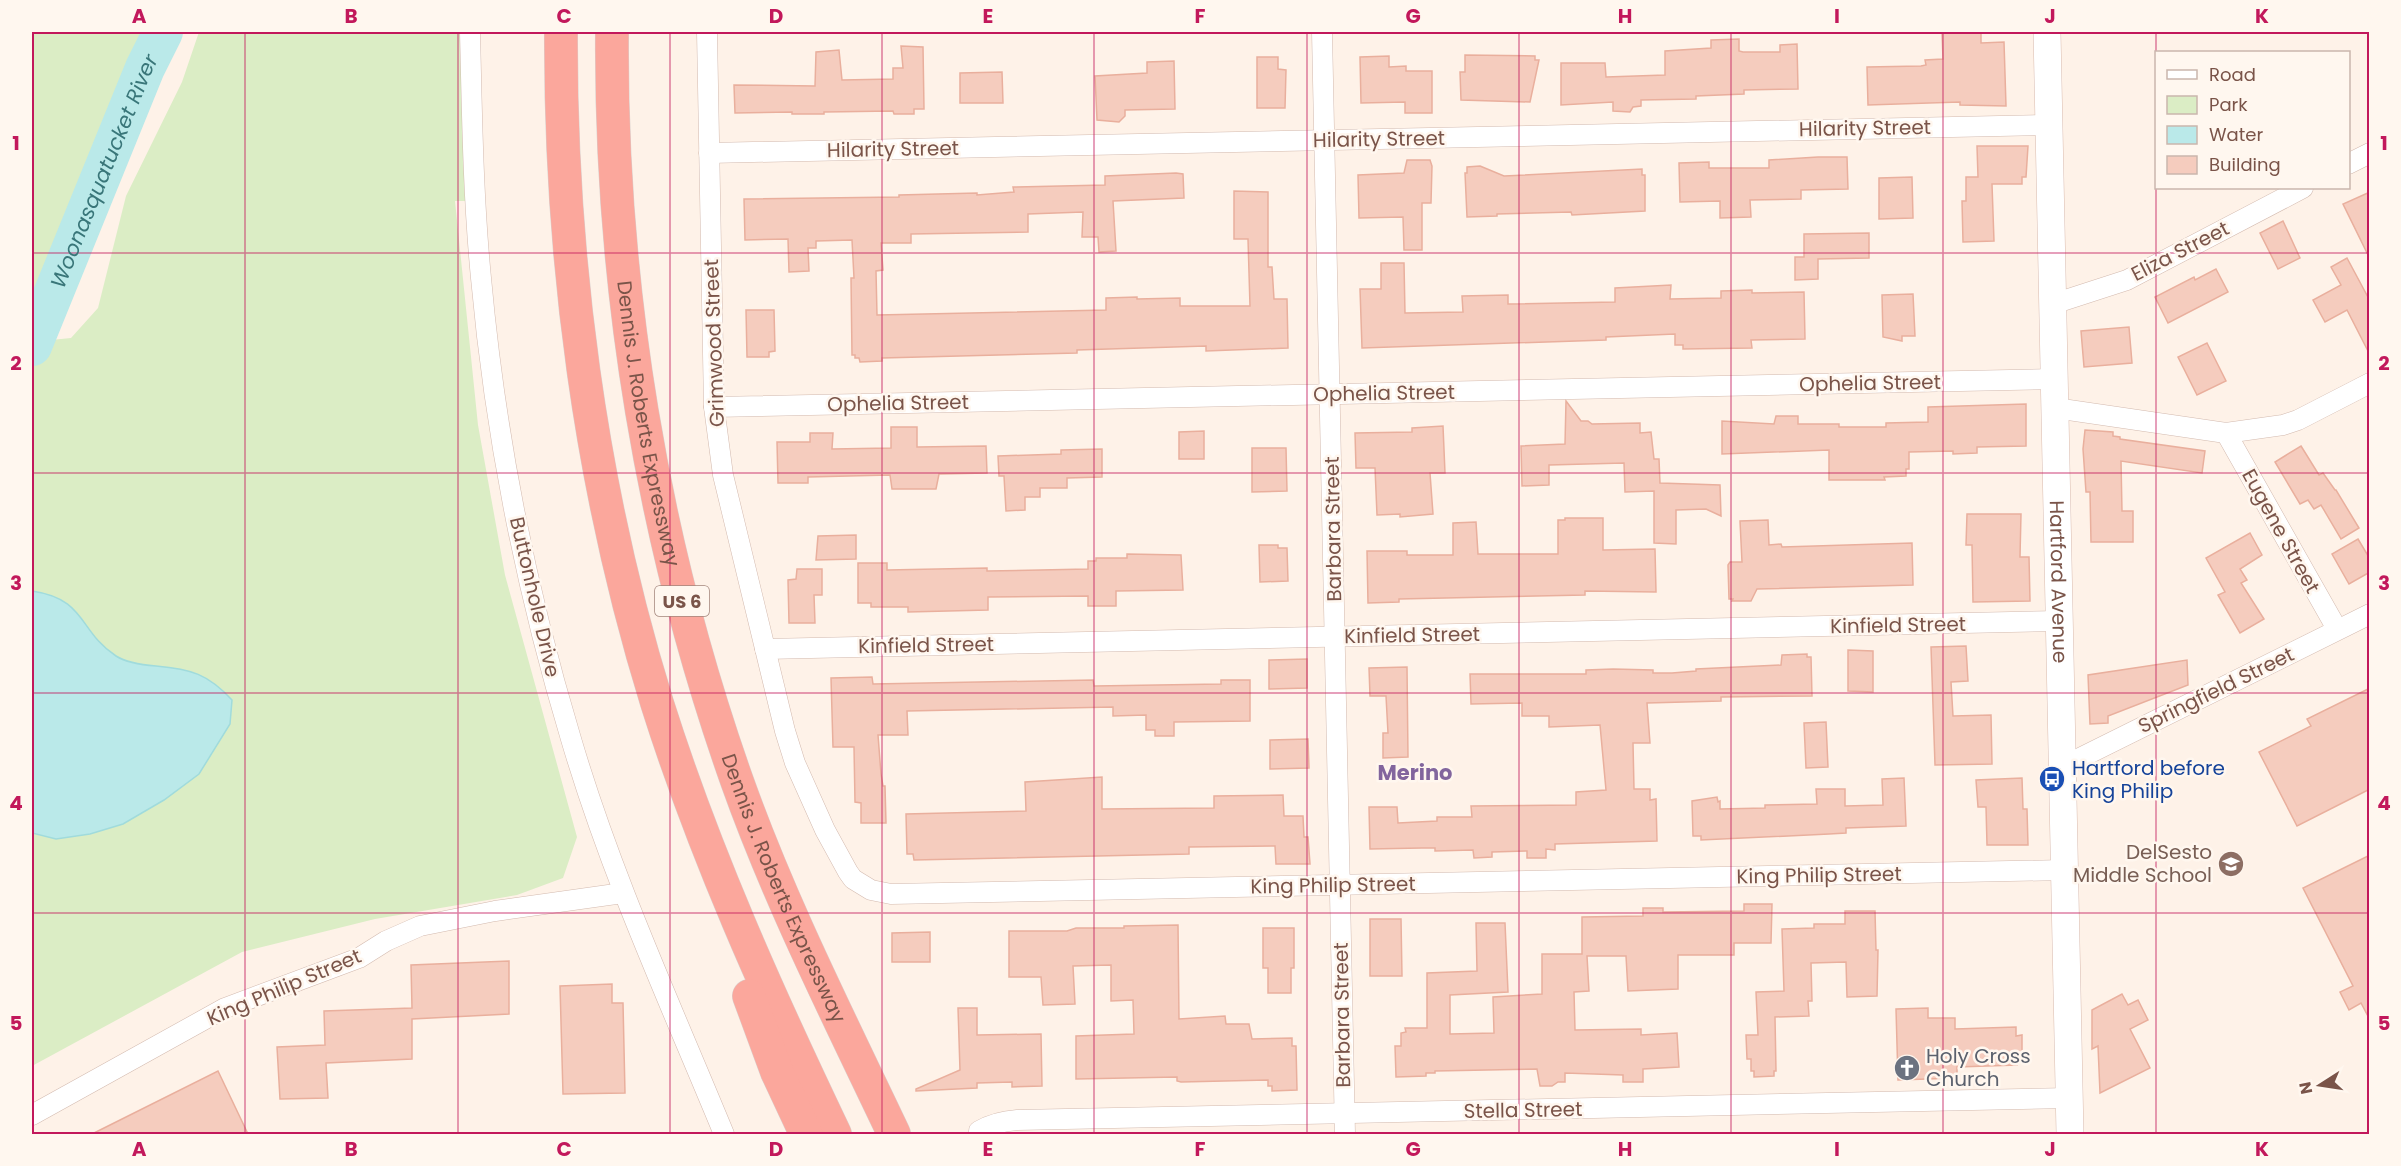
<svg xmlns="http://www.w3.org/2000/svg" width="2401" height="1166" font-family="Poppins,sans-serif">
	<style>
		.green { fill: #dbedc5 }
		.water { fill: #bae9e9; stroke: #a0dbdc; stroke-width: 1.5 }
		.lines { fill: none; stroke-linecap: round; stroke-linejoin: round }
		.river { stroke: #bae9e9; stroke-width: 40 }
		.building { fill: #f5ccbe; stroke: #e9af9d; stroke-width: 1.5 }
		.street-casing { stroke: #d3baaf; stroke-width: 21 }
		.secondary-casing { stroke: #d9bbaf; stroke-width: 28 }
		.highway-casing { stroke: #dacfcc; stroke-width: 34 }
		.street { stroke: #fff; stroke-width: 20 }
		.secondary { stroke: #fff; stroke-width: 27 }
		.highway { stroke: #fba79c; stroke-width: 33 }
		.grid { fill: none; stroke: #c2185b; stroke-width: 1.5; stroke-opacity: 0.55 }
		.labels { text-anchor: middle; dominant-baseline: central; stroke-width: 5; stroke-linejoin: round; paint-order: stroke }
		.shield { fill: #fff7ef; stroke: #a2857b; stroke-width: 1.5 }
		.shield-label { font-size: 18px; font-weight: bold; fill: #7a5449 }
		.street-label { font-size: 20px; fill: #7a5449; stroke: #fff7ef }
		.transit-label { font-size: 20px; fill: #164399; stroke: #fff7ef; text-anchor: start }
		.education-label { font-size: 20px; fill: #785e54; stroke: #fff7ef; text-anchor: end }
		.worship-label { font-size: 20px; fill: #5b616d; stroke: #fff7ef; text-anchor: start }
		.water-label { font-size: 21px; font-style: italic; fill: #397679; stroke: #fff7ef }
		.neighbourhood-label { font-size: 21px; font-weight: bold; fill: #82659d; stroke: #fff7ef }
		.neatline { fill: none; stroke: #c2185b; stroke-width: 2 }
		.grid-label { font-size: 20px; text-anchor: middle; font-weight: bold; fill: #c2185b }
	</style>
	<rect width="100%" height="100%" fill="#fef2e8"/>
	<polygon class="green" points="32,32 153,32 144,49 110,146 85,187 77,261 39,326 41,341 71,338 98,308 126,196 182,82 199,32 479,32 466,201 455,201 478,425 505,575 577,837 563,878 517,895 375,919 242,952 32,1066"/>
	<path class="water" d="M 32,591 C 87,599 78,631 116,656 C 127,663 143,665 156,666 C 191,669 208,674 232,700 L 230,724 L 199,774 L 164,800 L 123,824 L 90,834 L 56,839 L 32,833 Z"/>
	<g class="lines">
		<path class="river" id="s1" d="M 32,346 L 145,68 L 163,32"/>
	</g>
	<g class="building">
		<polygon points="1942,32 1981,32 1981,43 2004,42 2006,106 1960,105 1960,102 1868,105 1867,67 1921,66 1926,65 1925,60 1943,59"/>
		<polygon points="1739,39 1739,51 1743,52 1780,52 1780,45 1797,44 1798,89 1744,90 1744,94 1696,96 1696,99 1641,100 1641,106 1633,107 1630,112 1613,111 1613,102 1561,105 1561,63 1605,63 1606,77 1665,75 1665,51 1711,48 1711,40"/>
		<polygon points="901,46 923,47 924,109 914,109 914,114 894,114 893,111 824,112 824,114 792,114 792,112 735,113 734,85 815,86 816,52 839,50 842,80 893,79 893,68 903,68"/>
		<polygon points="1465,55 1535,56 1535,60 1539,60 1530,102 1461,100 1460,72 1465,72"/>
		<polygon points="1389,56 1389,67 1406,66 1406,71 1432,71 1432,113 1405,113 1405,102 1361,103 1360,57"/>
		<polygon points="1257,57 1278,57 1278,69 1286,70 1285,108 1257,108"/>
		<polygon points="1174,61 1175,109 1125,110 1125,116 1119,122 1097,120 1095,76 1147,73 1147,62"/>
		<polygon points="1002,72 1003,103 960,103 960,73"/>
		<polygon points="1977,146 2028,146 2026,177 2022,177 2022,184 1992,184 1994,241 1963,242 1962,201 1966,201 1966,177 1978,177"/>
		<polygon points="1818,157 1847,157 1848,189 1801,190 1801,199 1750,200 1751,217 1720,218 1720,201 1680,202 1679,163 1709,162 1709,168 1769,168 1769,160"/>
		<polygon points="1407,160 1430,160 1432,166 1431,203 1422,203 1422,250 1404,250 1403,217 1359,218 1358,175 1404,173"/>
		<polygon points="1480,166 1504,176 1642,169 1642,175 1645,175 1645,211 1572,215 1571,212 1497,214 1497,216 1467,217 1465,173 1467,173 1467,167"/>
		<polygon points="1176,173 1183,174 1184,198 1113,201 1116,251 1099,252 1098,237 1082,237 1083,212 1028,214 1028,232 911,234 911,243 881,243 883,270 876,271 877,315 1106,310 1106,298 1137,297 1137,299 1180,298 1180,306 1250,306 1248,239 1234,239 1234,191 1268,192 1268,267 1272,267 1274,299 1287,299 1288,348 1206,351 1206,346 1077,350 1077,353 882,358 882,361 860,362 859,358 855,358 855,355 852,355 851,278 854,278 852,240 816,241 816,248 808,248 809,271 789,272 788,239 745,240 744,199 899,197 899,195 977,193 977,195 1014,192 1013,187 1105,185 1105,176"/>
		<polygon points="1912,177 1913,218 1879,219 1879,178"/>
		<polygon points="2370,192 2370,259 2343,204"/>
		<polygon points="2283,221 2300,258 2278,269 2260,233"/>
		<polygon points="1869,233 1869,258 1818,259 1818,279 1795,280 1795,257 1804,257 1804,234"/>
		<polygon points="2347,258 2370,301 2370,355 2347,310 2325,322 2313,300 2341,285 2331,267"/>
		<polygon points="1381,263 1404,263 1405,313 1463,312 1462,296 1508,295 1508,304 1615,302 1615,288 1671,285 1670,299 1721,298 1721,291 1752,290 1752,293 1804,292 1805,339 1751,340 1752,348 1683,349 1683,345 1675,345 1675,334 1606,337 1606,340 1362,348 1360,289 1381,289"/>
		<polygon points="2216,269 2228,292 2168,323 2155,297 2194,277 2195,280"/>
		<polygon points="1913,294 1915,336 1902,336 1902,341 1883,337 1882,295"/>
		<polygon points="746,310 774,310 775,351 769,352 769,357 747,357"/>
		<polygon points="2129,327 2132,363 2084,367 2081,331"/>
		<polygon points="2207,343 2226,381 2197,395 2178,357"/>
		<polygon points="1566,401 1581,421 1588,421 1592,424 1640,423 1640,433 1651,432 1654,459 1659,459 1660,483 1720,485 1721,516 1706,509 1676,510 1676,544 1654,543 1654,491 1625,492 1624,463 1549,465 1549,485 1522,486 1521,446 1565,444"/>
		<polygon points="2026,404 2026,446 1977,447 1977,453 1953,454 1953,451 1909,452 1909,469 1906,469 1906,476 1884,477 1885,480 1829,480 1829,450 1722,454 1722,421 1774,424 1776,416 1798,416 1798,424 1839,424 1839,427 1886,427 1886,423 1928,422 1928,407"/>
		<polygon points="1443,426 1445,473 1430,473 1433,514 1400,517 1400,514 1377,515 1375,468 1356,468 1355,433 1412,432 1412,428"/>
		<polygon points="891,427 917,427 917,447 986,446 987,473 939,474 936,489 892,489 890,475 808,477 808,483 778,483 777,442 810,442 810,433 833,433 832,449 891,448"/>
		<polygon points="2085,430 2113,432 2113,436 2120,437 2120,439 2205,451 2202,473 2121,461 2122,511 2133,511 2133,542 2091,542 2090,492 2086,492 2083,449"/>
		<polygon points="1204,431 1204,459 1179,459 1179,432"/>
		<polygon points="2301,446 2319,475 2323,473 2335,490 2336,490 2359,528 2341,539 2321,505 2314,509 2308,500 2300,504 2275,462"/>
		<polygon points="1252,448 1286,448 1287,491 1252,492"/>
		<polygon points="1102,449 1102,477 1067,478 1067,488 1040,488 1040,497 1025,497 1025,510 1006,511 1004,476 999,476 998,456 1061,454 1061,450"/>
		<polygon points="1967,514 2021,514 2020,557 2029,557 2030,601 1973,602 1972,545 1966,545"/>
		<polygon points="1565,518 1603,518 1603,550 1655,549 1656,592 1585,591 1585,595 1399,599 1399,602 1368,603 1367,551 1407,551 1407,555 1453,555 1453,523 1476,522 1478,554 1558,554 1558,520 1565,520"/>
		<polygon points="1768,520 1769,545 1781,544 1782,547 1912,543 1913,585 1757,589 1751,601 1732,601 1733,599 1729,599 1728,565 1730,562 1742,562 1740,521"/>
		<polygon points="2250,533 2262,555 2240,569 2247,580 2241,583 2264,619 2240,633 2218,595 2225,592 2206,558"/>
		<polygon points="856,535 856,559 816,560 818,536"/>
		<polygon points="2358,539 2370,559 2370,572 2349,584 2332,554"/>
		<polygon points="1259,545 1278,545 1278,548 1287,548 1288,581 1260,582"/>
		<polygon points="1127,554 1181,555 1183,590 1116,591 1116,606 1088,606 1088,596 988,597 988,610 908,612 908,607 871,607 871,603 858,603 858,563 887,563 887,570 987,568 987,571 1088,569 1088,561 1096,561 1096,558 1127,558"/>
		<polygon points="797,569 822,569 822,595 814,595 815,623 789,623 788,580 796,579"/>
		<polygon points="1966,646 1968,681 1951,682 1953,716 1991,715 1992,764 1935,765 1931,647"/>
		<polygon points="1848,650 1873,651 1873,692 1848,691"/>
		<polygon points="1807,654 1807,657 1811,657 1812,696 1721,697 1721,701 1647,703 1650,743 1633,743 1634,789 1650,789 1650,800 1656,799 1657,841 1555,844 1555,850 1546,849 1546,858 1527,858 1527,851 1492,852 1492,857 1474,858 1473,850 1435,851 1435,848 1422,848 1370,849 1369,807 1397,807 1398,823 1437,821 1437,817 1472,817 1471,806 1576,805 1576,792 1606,790 1600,725 1549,727 1549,716 1522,716 1522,703 1471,704 1470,674 1586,674 1586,670 1613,669 1653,670 1653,673 1672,673 1696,671 1696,669 1781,665 1782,655"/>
		<polygon points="1307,659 1307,688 1269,689 1269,660"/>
		<polygon points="2187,660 2188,685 2108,716 2108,723 2090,724 2088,675"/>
		<polygon points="1407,667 1408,757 1383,758 1383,733 1388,733 1386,696 1370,696 1369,668"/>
		<polygon points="872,677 873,684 1093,680 1094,686 1221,684 1221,680 1250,680 1250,721 1174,722 1174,736 1155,736 1155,730 1146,730 1146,715 1113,716 1113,707 907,711 908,735 878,735 881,774 883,786 885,786 886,823 861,823 861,803 855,802 854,747 833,747 831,678"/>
		<polygon points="2370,688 2370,789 2297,826 2259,752 2311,726 2307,719"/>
		<polygon points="1826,722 1828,767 1806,768 1804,723"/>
		<polygon points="1308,739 1309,768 1270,769 1270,740"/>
		<polygon points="1102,777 1102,809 1214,808 1214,796 1283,795 1284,816 1303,816 1304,837 1308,837 1310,864 1276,864 1275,846 1189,847 1189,854 914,860 913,854 907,854 906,814 1026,811 1025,782"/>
		<polygon points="1904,778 1906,826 1846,828 1846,833 1829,834 1701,840 1701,836 1693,836 1692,801 1717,797 1718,802 1720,801 1720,809 1765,808 1765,805 1817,804 1816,789 1845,789 1845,806 1883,805 1882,779"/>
		<polygon points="2022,778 2023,809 2027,809 2028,845 1987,845 1986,807 1978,807 1976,780"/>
		<polygon points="2370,855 2370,1020 2361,1003 2349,1010 2340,992 2353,986 2303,888"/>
		<polygon points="1744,904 1772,904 1771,943 1734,943 1734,955 1678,955 1678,989 1628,991 1626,956 1587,956 1589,991 1574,992 1575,1030 1641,1029 1641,1035 1677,1033 1679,1067 1643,1069 1643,1082 1623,1082 1623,1075 1565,1073 1565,1082 1558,1082 1552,1086 1540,1086 1537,1069 1435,1071 1435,1073 1426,1073 1426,1076 1396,1077 1395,1046 1401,1046 1401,1033 1406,1032 1405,1028 1427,1028 1427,973 1477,971 1476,923 1505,923 1508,992 1450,995 1450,1034 1494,1033 1493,997 1542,994 1542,954 1582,954 1582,917 1643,916 1643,908 1663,908 1663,912 1744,911"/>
		<polygon points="1845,911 1875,911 1876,950 1878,950 1877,996 1847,997 1846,962 1811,963 1812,1001 1808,1001 1809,1016 1775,1017 1776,1071 1774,1071 1774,1076 1754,1077 1754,1071 1751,1071 1751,1059 1747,1059 1746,1035 1758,1035 1756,992 1784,991 1782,929 1814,928 1814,924 1845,924"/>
		<polygon points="1370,919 1401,919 1402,976 1370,976"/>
		<polygon points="1178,925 1179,1019 1225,1016 1226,1024 1249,1024 1252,1039 1292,1038 1292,1046 1296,1046 1297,1090 1272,1091 1272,1086 1268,1086 1268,1080 1181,1082 1177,1081 1177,1077 1076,1079 1076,1036 1134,1034 1133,1000 1111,1001 1111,965 1073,966 1075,1004 1043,1005 1041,977 1009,977 1009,931 1067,931 1076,928 1124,928 1124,926"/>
		<polygon points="1263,928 1294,928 1294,968 1291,968 1291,993 1268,993 1268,968 1263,968"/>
		<polygon points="930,932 930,962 892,962 892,933"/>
		<polygon points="509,961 509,1014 412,1019 412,1059 326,1063 328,1098 280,1099 277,1047 325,1045 324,1011 412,1008 411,965"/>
		<polygon points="612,984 612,1003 623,1003 625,1093 563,1094 560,986"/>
		<polygon points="2122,994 2128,1005 2138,1000 2148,1020 2130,1029 2150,1068 2100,1093 2098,1046 2092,1049 2092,1010"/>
		<polygon points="958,1008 977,1008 977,1035 1041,1034 1042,1086 1012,1087 1012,1082 977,1083 977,1088 916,1091 916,1089 960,1070"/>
		<polygon points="1928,1008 1928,1018 1955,1018 1955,1029 2016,1027 2016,1036 2022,1035 2022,1057 2017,1058 2017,1065 1957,1067 1957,1078 1898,1080 1896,1009"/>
		<polygon points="218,1071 248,1134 92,1134"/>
	</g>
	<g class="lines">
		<g class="street-casing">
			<g id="street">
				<path d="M 470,32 C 472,114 473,196 481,278 C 495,433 526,590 571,739 C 611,875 670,1003 724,1134"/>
				<polyline points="707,32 714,407 723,475 785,731 795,763 825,830 848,872 853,879 871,890 891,894 2064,870"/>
				<polyline points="1322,32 1345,1134"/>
				<polyline points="709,153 2049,125"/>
				<polyline points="2348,164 2370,153"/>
				<polyline points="2053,304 2127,280 2303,188"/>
				<polyline points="714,407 2054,379"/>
				<polyline points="2055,408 2226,433 2283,425 2298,420 2370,383"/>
				<polyline points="2226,433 2337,629"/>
				<polyline points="765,649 2059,621"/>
				<polyline points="2062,767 2370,614"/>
				<polyline points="32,1115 225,1008 359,958 386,941 420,926 495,911 623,893"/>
				<path d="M 979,1134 L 979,1131 C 991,1124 1003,1121 1017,1120 L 2069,1098"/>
			</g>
		</g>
		<g class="secondary-casing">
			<g id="secondary">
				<path id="s2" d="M 2047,32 L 2070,1134"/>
			</g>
		</g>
		<g class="highway-casing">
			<g id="highway">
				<path d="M 561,32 C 560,257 590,487 657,703 C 704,852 768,994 835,1134"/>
				<path id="s3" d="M 612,32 C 610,285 652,541 737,781 C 780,902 839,1018 894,1134"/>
				<polyline points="749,996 777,1072 806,1134"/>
			</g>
		</g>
		<use href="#street" class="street"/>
		<use href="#secondary" class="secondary"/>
		<use href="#highway" class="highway"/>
	</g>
	<path class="grid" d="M 245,32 L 245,1134M 458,32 L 458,1134M 670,32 L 670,1134M 882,32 L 882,1134M 1094,32 L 1094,1134M 1307,32 L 1307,1134M 1519,32 L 1519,1134M 1731,32 L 1731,1134M 1943,32 L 1943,1134M 2156,32 L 2156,1134M 32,253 L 2370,253M 32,473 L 2370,473M 32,693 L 2370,693M 32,913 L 2370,913"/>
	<defs>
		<g id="bus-disc" transform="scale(1.35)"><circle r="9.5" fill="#1a4fb4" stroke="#fff7ef"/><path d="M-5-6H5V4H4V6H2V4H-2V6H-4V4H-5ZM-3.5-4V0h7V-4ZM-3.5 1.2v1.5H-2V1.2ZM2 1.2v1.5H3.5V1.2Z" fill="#fff"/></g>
		<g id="school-disc" transform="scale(1.35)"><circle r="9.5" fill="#8d6e63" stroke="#fff7ef"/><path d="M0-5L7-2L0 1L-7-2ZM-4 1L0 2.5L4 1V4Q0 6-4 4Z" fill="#fff"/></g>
		<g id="church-disc" transform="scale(1.35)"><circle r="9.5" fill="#6b7280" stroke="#fff7ef"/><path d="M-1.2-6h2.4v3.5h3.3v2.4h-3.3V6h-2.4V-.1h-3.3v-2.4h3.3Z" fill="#fff"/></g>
	</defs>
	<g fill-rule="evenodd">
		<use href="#bus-disc" x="2052" y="779"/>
		<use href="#school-disc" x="2231" y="864"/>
		<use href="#church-disc" x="1907" y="1068"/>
	</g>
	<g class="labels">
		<rect class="shield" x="655" y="586" width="54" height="30" rx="4.5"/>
		<g class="shield-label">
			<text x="682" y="601">US 6</text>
		</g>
		<g class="street-label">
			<text transform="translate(1865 128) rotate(-1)">Hilarity Street</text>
			<text transform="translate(1379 139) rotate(-1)">Hilarity Street</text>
			<text transform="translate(893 149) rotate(-1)">Hilarity Street</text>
			<text transform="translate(2180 251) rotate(-27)">Eliza Street</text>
			<text transform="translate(714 343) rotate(-92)">Grimwood Street</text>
			<text transform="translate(1870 383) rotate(-1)">Ophelia Street</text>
			<text transform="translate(1384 393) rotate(-1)">Ophelia Street</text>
			<text transform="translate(898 403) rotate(-1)">Ophelia Street</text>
			<text stroke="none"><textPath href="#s3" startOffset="394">Dennis J. Roberts Expressway</textPath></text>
			<text transform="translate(1333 529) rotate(-91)">Barbara Street</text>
			<text transform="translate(2281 531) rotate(61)">Eugene Street</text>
			<text stroke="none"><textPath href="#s2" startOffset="550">Hartford Avenue</textPath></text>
			<text transform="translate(535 597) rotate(77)">Buttonhole Drive</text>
			<text transform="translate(1898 625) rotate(-1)">Kinfield Street</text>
			<text transform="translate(1412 635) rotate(-1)">Kinfield Street</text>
			<text transform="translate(926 645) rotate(-1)">Kinfield Street</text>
			<text transform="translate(2216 690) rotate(-26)">Springfield Street</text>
			<text transform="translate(1819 875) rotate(-1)">King Philip Street</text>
			<text transform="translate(1333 885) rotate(-1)">King Philip Street</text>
			<text stroke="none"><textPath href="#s3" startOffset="880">Dennis J. Roberts Expressway</textPath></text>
			<text transform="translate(284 987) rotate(-23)">King Philip Street</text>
			<text transform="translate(1342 1015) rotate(-91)">Barbara Street</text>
			<text transform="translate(1523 1110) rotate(-1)">Stella Street</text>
		</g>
		<g class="transit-label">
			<text x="2072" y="768">Hartford before<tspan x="2072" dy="23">King Philip</tspan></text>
		</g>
		<g class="education-label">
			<text x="2212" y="852">DelSesto<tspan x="2212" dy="23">Middle School</tspan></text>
		</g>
		<g class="worship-label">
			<text x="1926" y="1056">Holy Cross<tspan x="1926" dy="23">Church</tspan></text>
		</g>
		<g class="water-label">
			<text stroke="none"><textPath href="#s1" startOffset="189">Woonasquatucket River</textPath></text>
		</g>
		<g class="neighbourhood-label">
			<text x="1415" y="772">Merino</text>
		</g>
	</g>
	<rect width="2401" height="1166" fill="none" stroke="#fff7ef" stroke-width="66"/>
	<rect x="2155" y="51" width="195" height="138" fill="#fff7ef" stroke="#cab6ad" stroke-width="1.5"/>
	<rect x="2167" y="70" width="30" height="9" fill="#ffffff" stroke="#cab6ad" stroke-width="1.5"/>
	<text x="2209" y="81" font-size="18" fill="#7a5449">Road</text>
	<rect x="2167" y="96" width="30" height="18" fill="#dbedc5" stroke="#cab6ad" stroke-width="1.5"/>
	<text x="2209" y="111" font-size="18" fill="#7a5449">Park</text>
	<rect x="2167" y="126" width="30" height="18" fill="#bae9e9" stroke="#cab6ad" stroke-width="1.5"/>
	<text x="2209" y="141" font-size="18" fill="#7a5449">Water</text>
	<rect x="2167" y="156" width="30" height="18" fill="#f5ccbe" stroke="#cab6ad" stroke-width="1.5"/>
	<text x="2209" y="171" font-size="18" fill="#7a5449">Building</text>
	<g transform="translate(2320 1085) rotate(258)" stroke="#fff7ef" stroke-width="4.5" paint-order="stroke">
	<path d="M0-4.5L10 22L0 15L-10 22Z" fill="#7a5449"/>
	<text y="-9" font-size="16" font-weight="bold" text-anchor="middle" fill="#7a5449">N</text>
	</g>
	<rect x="33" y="33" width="2335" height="1100" class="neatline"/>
	<g class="grid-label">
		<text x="139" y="23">A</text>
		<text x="351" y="23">B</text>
		<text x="564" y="23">C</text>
		<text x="776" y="23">D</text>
		<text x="988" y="23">E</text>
		<text x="1200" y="23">F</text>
		<text x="1413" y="23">G</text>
		<text x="1625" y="23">H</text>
		<text x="1837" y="23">I</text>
		<text x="2050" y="23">J</text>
		<text x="2262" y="23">K</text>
		<text x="16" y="150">1</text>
		<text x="2384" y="150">1</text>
		<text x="16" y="370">2</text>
		<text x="2384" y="370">2</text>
		<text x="16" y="590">3</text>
		<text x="2384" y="590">3</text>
		<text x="16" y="810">4</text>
		<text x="2384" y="810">4</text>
		<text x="16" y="1030">5</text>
		<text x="2384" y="1030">5</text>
		<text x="139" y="1156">A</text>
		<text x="351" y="1156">B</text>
		<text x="564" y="1156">C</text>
		<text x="776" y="1156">D</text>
		<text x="988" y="1156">E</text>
		<text x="1200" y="1156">F</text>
		<text x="1413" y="1156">G</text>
		<text x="1625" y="1156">H</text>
		<text x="1837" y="1156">I</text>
		<text x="2050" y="1156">J</text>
		<text x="2262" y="1156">K</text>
	</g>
</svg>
